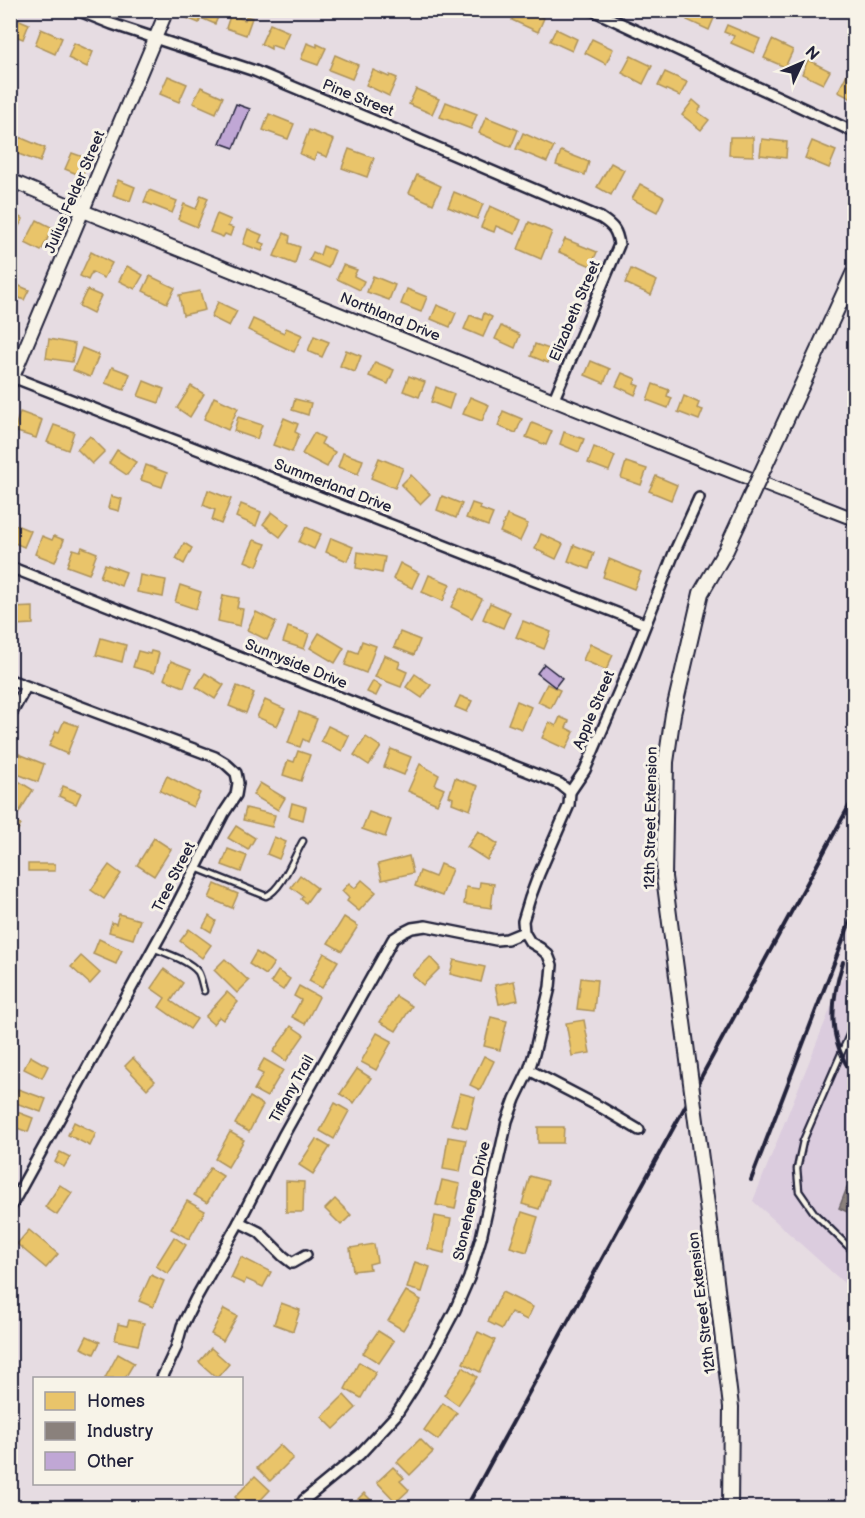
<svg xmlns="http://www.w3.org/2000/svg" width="865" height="1518" font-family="'Balsamiq Sans',sans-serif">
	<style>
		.built { fill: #dbccde }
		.homes { fill: #e9c46a; stroke: #ad935c; stroke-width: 1.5 }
		.industry { fill: #8a817c; stroke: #6b6468; stroke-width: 1.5 }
		.building { fill: #c0a7d5; stroke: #22223b; stroke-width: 1.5 }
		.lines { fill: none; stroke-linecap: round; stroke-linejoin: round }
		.service-casing { stroke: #22223b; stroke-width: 9 }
		.minor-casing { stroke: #22223b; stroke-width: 14 }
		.tertiary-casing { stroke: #22223b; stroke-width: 16 }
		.secondary-casing { stroke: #22223b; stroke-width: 18 }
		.service { stroke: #f7f3e8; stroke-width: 4.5 }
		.minor { stroke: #f7f3e8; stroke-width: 9 }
		.tertiary { stroke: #f7f3e8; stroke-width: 12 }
		.secondary { stroke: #f7f3e8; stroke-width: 14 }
		.rail { stroke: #22223b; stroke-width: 4 }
		.secondary-bridge-casing { stroke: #22223b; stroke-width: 18; stroke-linecap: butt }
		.secondary-bridge { stroke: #f7f3e8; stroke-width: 14 }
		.labels { text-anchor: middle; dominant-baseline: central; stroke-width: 6; stroke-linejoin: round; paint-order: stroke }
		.street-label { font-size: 15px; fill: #22223b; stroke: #f7f3e8 }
	</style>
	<rect width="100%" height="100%" fill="#e6dce2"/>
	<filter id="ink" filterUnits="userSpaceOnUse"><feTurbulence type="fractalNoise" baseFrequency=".0167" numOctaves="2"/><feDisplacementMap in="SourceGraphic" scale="12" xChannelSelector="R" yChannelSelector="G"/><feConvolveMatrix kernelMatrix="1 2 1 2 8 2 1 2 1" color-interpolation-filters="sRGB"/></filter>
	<g filter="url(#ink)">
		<polygon class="built" points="854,950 854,1292 753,1201"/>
		<g class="homes">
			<polygon points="190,10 221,10 215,24 201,18 199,23 187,18"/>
			<polygon points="516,10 527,10 544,18 538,32 512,20"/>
			<polygon points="692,10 699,10 714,18 709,30 687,20"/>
			<polygon points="231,13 240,16 239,18 245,20 246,16 252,18 246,35 226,28"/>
			<polygon points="10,16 29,24 23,39 10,34"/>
			<polygon points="270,24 289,32 282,49 271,45 271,49 261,44"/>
			<polygon points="727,25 760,39 754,53 731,43 734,36 724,32"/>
			<polygon points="41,29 62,38 55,54 35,45"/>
			<polygon points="556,29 577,39 572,51 550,41"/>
			<polygon points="592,39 613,49 606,64 585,53"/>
			<polygon points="772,40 793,50 785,67 764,58"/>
			<polygon points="74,43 93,52 87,67 68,58"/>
			<polygon points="307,43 317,47 317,44 326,48 318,65 301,59"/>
			<polygon points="335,55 358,65 352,79 329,70"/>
			<polygon points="631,56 652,66 643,84 622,73"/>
			<polygon points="808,60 830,71 823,84 802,74"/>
			<polygon points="373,70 389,77 390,75 397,78 389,96 366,85"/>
			<polygon points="665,72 687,82 680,96 658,86"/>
			<polygon points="847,74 854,77 854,100 838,92"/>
			<polygon points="168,76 187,84 179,102 160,94"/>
			<polygon points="201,87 223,97 216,113 193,103"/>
			<polygon points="416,89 439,99 432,114 409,104"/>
			<polygon points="693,100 701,107 698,112 709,120 701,130 682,115"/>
			<polygon points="446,102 477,114 471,129 440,117"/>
			<polygon points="269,114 294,124 288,139 263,130"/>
			<polygon points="486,117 518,130 511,147 479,133"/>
			<polygon points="309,130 334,140 327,157 317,153 314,160 300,154"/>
			<polygon points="523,133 554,147 547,162 516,149"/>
			<polygon points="19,137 45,148 40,162 13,152"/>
			<polygon points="730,137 753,137 753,156 729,155"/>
			<polygon points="762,139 787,142 786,158 760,155"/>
			<polygon points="812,141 836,151 829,168 805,158"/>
			<polygon points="349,149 374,158 367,177 342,168"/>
			<polygon points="561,151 589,162 585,175 556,165"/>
			<polygon points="72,153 89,159 82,176 65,169"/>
			<polygon points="611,163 624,170 611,195 597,187"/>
			<polygon points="417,175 441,186 433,204 409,193"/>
			<polygon points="118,180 135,187 130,201 113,195"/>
			<polygon points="640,184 664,197 657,212 632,199"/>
			<polygon points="149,190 177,201 172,213 144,202"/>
			<polygon points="454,192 483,204 477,219 448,207"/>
			<polygon points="201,195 208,198 197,227 178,219 184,204 196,209"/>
			<polygon points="490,206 521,220 515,234 496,226 494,232 481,227"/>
			<polygon points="10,212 23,219 15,233 10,231"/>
			<polygon points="217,214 231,220 228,226 233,228 230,236 225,234 223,237 210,232"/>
			<polygon points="37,220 53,228 41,251 25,243"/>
			<polygon points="529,222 552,232 541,259 518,249"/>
			<polygon points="248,229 262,235 259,242 265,244 262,251 243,244"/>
			<polygon points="284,233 290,236 289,243 300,247 295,264 274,256"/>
			<polygon points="565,239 597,252 591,266 559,252"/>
			<polygon points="323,246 335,251 328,268 309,260 313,252 320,255"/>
			<polygon points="91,252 112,263 104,278 92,272 88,280 80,276"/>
			<polygon points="343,265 357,270 354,276 364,281 360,290 337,279"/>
			<polygon points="127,266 143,275 135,289 119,281"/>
			<polygon points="631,269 657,281 651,295 625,283"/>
			<polygon points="150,276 175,288 167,303 143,291"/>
			<polygon points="373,276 395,285 389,300 367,292"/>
			<polygon points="10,282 29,290 24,300 10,294"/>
			<polygon points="407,289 427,297 421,312 401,304"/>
			<polygon points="87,290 101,296 93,313 79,306"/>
			<polygon points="200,291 205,310 183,315 179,295"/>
			<polygon points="218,302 237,311 229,326 211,317"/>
			<polygon points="437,305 456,313 450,327 431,319"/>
			<polygon points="484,313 492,317 483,337 464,329 470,315 482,320"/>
			<polygon points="253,319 284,333 286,328 302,335 294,352 248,330"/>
			<polygon points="501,326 520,335 515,348 495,339"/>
			<polygon points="314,336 329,342 322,357 308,351"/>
			<polygon points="49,339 75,344 72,362 46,358"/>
			<polygon points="535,344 552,350 548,363 531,356"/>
			<polygon points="82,348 99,355 90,377 73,370"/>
			<polygon points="346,350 361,356 355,372 340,366"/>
			<polygon points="591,361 610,369 604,383 585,375"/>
			<polygon points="375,362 394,370 388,384 369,376"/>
			<polygon points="112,367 130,374 124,390 105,383"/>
			<polygon points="622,373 636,379 634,384 639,386 635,395 616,386"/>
			<polygon points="409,376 425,382 419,397 403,391"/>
			<polygon points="144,381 164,389 159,403 138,396"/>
			<polygon points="653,384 669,390 667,396 672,398 668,408 647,400"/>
			<polygon points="191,386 204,394 190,417 177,408"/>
			<polygon points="436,387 454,394 449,409 431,402"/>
			<polygon points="684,396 699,403 697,408 703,410 699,420 678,412"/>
			<polygon points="214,397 238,408 228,430 204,419"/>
			<polygon points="470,397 489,405 482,421 463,414"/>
			<polygon points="295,399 311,403 308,415 292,410"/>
			<polygon points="503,411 522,419 516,433 498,426"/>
			<polygon points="20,412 42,420 36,438 14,431"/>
			<polygon points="238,417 262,425 257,439 234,431"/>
			<polygon points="284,418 298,424 295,432 299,434 292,452 273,445"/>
			<polygon points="532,423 552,431 546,445 526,437"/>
			<polygon points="54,425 74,432 68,450 47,442"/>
			<polygon points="564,432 584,439 579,452 560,444"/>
			<polygon points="314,433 324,438 321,444 335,452 327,467 302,454"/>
			<polygon points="90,436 105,451 92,464 77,449"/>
			<polygon points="594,447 615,456 609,471 588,463"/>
			<polygon points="117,450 136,462 127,475 109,463"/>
			<polygon points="343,453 363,460 358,474 338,467"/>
			<polygon points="379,458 403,468 395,488 371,478"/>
			<polygon points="626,462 647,469 641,485 621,478"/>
			<polygon points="146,465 167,473 162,487 141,480"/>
			<polygon points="411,475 430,494 420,504 401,485"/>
			<polygon points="656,476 677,485 671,500 649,491"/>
			<polygon points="208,490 231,499 221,524 212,520 215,510 203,505"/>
			<polygon points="111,496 122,499 119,511 108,508"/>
			<polygon points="442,496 462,504 456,518 437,510"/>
			<polygon points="472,503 481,506 480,509 493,514 488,526 466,518"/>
			<polygon points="241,504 261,512 256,526 236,517"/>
			<polygon points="272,512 289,525 280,537 263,524"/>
			<polygon points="507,515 528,524 520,541 500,532"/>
			<polygon points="11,523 31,531 24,547 10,541"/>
			<polygon points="306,527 321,534 314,549 299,542"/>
			<polygon points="541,534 563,544 556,559 535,549"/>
			<polygon points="42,536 52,540 54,536 64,540 55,562 35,554"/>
			<polygon points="331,538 353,547 347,561 326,552"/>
			<polygon points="254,540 266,544 257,566 245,561"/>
			<polygon points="184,543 192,548 184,564 176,559"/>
			<polygon points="574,545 594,553 589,569 568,561"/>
			<polygon points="82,547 97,553 89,574 67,566 73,549 80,551"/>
			<polygon points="358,552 385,557 382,573 356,568"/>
			<polygon points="609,559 641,572 634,589 603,577"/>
			<polygon points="400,563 419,573 412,588 393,579"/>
			<polygon points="105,564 126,572 121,586 100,577"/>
			<polygon points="140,575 166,580 163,597 137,592"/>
			<polygon points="429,575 450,584 443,601 422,592"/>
			<polygon points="180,585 201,592 196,609 175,602"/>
			<polygon points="461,588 482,599 472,618 451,607"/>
			<polygon points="223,595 239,598 237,608 243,609 240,626 218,621"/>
			<polygon points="490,603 510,612 503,628 483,619"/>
			<polygon points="33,607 33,624 14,625 15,626 10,626 10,608"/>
			<polygon points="256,612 276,622 267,640 247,630"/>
			<polygon points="523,621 551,632 544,649 516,637"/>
			<polygon points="288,627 309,634 304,649 283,642"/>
			<polygon points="400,632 420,640 414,655 394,647"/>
			<polygon points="319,633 344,648 335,663 310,648"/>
			<polygon points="101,638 126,645 122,662 96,655"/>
			<polygon points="362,641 376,646 366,673 345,665 350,650 358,653"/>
			<polygon points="590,644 613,655 606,670 583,660"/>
			<polygon points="138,651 150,654 151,651 159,653 154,673 133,667"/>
			<polygon points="384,655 400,662 398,668 407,672 401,687 375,677"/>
			<polygon points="171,661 191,669 184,687 164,679"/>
			<polygon points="205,673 224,685 215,699 196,687"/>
			<polygon points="415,674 431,685 422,698 406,687"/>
			<polygon points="373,681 381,686 376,696 367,692"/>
			<polygon points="547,684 560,690 551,708 538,702"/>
			<polygon points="237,686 254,693 246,713 229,706"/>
			<polygon points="460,696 472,701 467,712 455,707"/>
			<polygon points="265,700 285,709 277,726 257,717"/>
			<polygon points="517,701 531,707 522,729 508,724"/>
			<polygon points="299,712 317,719 308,742 303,739 300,747 288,743"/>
			<polygon points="560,717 569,721 566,728 574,732 566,749 542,738 549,722 556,726"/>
			<polygon points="64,721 78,726 67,754 49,746 56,731 59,732"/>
			<polygon points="328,726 349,736 342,751 321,741"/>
			<polygon points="366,737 381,747 369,765 354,755"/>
			<polygon points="391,749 411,757 404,775 384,767"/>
			<polygon points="298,751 310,755 301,781 283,775 288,760 294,762"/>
			<polygon points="19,754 44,764 38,782 12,772"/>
			<polygon points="420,764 439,775 435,785 444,789 437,804 408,791"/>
			<polygon points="167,776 200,793 193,807 160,791"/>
			<polygon points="455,778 478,786 470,810 452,803 453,798 449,796"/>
			<polygon points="15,779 33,790 18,814 10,810 10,787"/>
			<polygon points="260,783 285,798 278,810 253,795"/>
			<polygon points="63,786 81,793 76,804 59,796"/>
			<polygon points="292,803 306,807 303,820 289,816"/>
			<polygon points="246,808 275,815 272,827 243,820"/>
			<polygon points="369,812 391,820 385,837 362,829"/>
			<polygon points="10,818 21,825 10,842"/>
			<polygon points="236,826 255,838 248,850 228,838"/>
			<polygon points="478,831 498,844 487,860 467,847"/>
			<polygon points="274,837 286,842 279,859 267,854"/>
			<polygon points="154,838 171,849 154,876 137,865"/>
			<polygon points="228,849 247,856 241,872 222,865"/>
			<polygon points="409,856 413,873 382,880 378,864"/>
			<rect x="28" y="864" width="27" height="7"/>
			<polygon points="440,864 452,869 442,896 415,886 420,871 435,877"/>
			<polygon points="109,865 121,874 104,899 91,890"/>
			<polygon points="300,875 317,888 306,903 301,899 303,896 291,887"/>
			<polygon points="362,880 376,892 359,911 347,901 349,898 342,891 349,883 355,888"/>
			<polygon points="480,882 494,884 491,908 464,904 466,887 479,889"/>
			<polygon points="215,884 238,894 232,908 209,898"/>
			<polygon points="119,914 140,920 133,939 109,932 112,922 116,924"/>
			<polygon points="209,916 216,921 211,932 203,927"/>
			<polygon points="344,917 358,926 342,951 328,943"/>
			<polygon points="189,929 211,945 202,958 180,941"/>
			<polygon points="99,939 122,950 116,964 93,954"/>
			<polygon points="256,952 274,963 266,975 249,964"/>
			<polygon points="324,953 338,961 322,988 309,981"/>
			<polygon points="81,956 100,973 90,984 71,967"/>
			<polygon points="430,957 440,968 423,985 412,975"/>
			<polygon points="225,959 249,981 237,993 214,970"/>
			<polygon points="454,960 485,967 481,982 450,974"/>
			<polygon points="164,969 183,983 171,1001 197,1019 190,1029 159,1007 165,998 151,988"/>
			<polygon points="278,971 290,979 283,990 271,982"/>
			<polygon points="581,978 597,980 594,1011 577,1009"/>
			<polygon points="514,981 518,1000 499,1004 495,985"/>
			<polygon points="299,986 319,997 305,1024 292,1017 301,1000 294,996"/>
			<polygon points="227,992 238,1002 223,1020 219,1017 213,1024 205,1017"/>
			<polygon points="396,996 412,1006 396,1031 380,1022"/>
			<polygon points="491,1017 507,1021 500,1050 484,1046"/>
			<polygon points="584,1020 590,1053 572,1056 566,1023"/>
			<polygon points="291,1026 304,1035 286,1061 273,1052"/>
			<polygon points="377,1033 392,1041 376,1070 361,1062"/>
			<polygon points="30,1056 48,1066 42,1078 24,1069"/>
			<polygon points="484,1056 494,1061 480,1090 470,1085"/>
			<polygon points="133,1058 155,1081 147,1089 125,1066"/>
			<polygon points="264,1059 283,1070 267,1097 254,1090 263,1074 257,1071"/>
			<polygon points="357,1069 371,1078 354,1103 340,1094"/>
			<polygon points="18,1089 46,1099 41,1112 13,1102"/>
			<polygon points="460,1093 475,1097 467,1128 451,1124"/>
			<polygon points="250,1097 263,1105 249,1132 235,1124"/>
			<polygon points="335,1103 349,1111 334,1139 320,1131"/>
			<polygon points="12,1110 33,1118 28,1132 17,1128 15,1132 10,1130"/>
			<polygon points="74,1122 96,1133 90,1146 68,1135"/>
			<polygon points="538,1127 564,1127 563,1143 538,1143"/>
			<polygon points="230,1132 244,1140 228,1167 215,1159"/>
			<polygon points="448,1137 466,1140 460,1172 443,1169"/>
			<polygon points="316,1139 330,1147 313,1174 299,1165"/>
			<polygon points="60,1152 70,1157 64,1167 55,1162"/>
			<polygon points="210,1168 223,1176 207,1203 194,1195"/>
			<polygon points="530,1176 548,1181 539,1209 522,1204"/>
			<polygon points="442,1180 460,1184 455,1209 436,1205"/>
			<polygon points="286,1181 304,1182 303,1212 286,1212"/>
			<polygon points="60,1185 72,1193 57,1215 45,1207"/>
			<polygon points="335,1199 351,1215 341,1225 325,1209"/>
			<polygon points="187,1201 205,1211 189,1239 171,1229"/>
			<polygon points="522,1212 538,1217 527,1252 510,1247"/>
			<polygon points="435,1216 451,1219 444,1253 428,1249"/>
			<polygon points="29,1230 58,1254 46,1268 17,1244"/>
			<polygon points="174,1237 186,1245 168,1274 156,1266"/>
			<polygon points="374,1244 377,1262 369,1264 370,1269 353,1271 350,1248"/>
			<polygon points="241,1257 271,1272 263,1287 246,1279 244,1284 231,1278"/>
			<polygon points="415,1262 430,1267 422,1292 407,1288"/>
			<polygon points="151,1275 164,1281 153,1307 139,1301"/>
			<polygon points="406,1291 421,1300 403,1330 388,1321"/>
			<polygon points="502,1292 533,1307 527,1320 511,1312 502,1329 488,1322"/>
			<polygon points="281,1303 300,1310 293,1331 274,1324"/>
			<polygon points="224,1309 237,1316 223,1341 211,1334"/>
			<polygon points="129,1320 144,1323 138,1345 115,1340 118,1324 127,1326"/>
			<polygon points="378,1331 394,1341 379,1363 363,1353"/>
			<polygon points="478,1332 495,1340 480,1372 463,1363"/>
			<polygon points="87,1336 100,1342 94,1354 81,1348"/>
			<polygon points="211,1348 229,1364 217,1378 199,1362"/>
			<polygon points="118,1354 134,1363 125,1378 105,1378"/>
			<polygon points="359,1362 376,1372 361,1398 345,1389"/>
			<polygon points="463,1367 477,1377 458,1405 444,1395"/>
			<polygon points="344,1395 356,1408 334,1429 322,1417"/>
			<polygon points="443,1403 457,1413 438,1440 424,1430"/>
			<polygon points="420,1439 433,1452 410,1475 397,1462"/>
			<polygon points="280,1445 293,1458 270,1481 257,1468"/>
			<polygon points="393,1467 404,1478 400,1481 409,1490 396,1502 377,1482"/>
			<polygon points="255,1476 270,1490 253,1508 246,1508 235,1497"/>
			<polygon points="364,1493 375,1504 371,1508 349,1508"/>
		</g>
		<polygon class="industry" points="854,1170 854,1215 839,1208"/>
		<g class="building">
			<polygon points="236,104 250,109 234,148 220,143"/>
			<polygon points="544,664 562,678 555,687 537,673"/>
		</g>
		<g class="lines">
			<g class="service-casing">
				<g id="service">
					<path d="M 196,868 L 266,896 C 282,890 294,856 303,841"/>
					<path d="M 153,948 C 166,953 190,961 198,972 C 201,977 202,985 204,991"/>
					<polyline points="854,1024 803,1141 797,1169 799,1191 815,1214 854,1252"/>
				</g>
			</g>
			<g class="minor-casing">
				<g id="minor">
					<path d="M 77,10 L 112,24 L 255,71 L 396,130 L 601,218 C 613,226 617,230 619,245 L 554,399"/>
					<polyline points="592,10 854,132"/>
					<polyline points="10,376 645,624"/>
					<polyline points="10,567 560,784 570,792"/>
					<polyline points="10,680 215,757 225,763 236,773 238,783 236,795 224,813 170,918 10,1208"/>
					<polyline points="10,716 26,687"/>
					<polyline points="529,1070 602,1108 639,1130"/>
					<polyline points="239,1222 259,1232 283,1256 292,1263 306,1255"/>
					<polyline points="162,1378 176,1348 182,1326 196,1298 239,1222 283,1136 393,939 402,933 412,928 426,926 496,940 507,939 524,932"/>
					<polyline points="299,1508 304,1500 360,1454 396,1415 414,1387 435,1348 455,1310 469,1278 481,1238 507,1121 515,1099 529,1070 534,1054 550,987 552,965 548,955 540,948 530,942 524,932 523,921 530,898 539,874 569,805 570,792 585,770 622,684 674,553 699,498"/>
				</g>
			</g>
			<g class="tertiary-casing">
				<g id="tertiary">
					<polyline points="10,180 83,211 715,465 854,519"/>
					<polyline points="10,384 167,10"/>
				</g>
			</g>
			<g class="secondary-casing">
				<polyline id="secondary" points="707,1205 731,1407 730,1508"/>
			</g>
			<use href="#service" class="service"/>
			<use href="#minor" class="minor"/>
			<use href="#tertiary" class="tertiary"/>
			<use href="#secondary" class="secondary"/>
			<g class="rail">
				<path d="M 843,962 C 830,1003 827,1040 854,1076"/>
				<polyline points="751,1180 854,911"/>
				<polyline points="466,1508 854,797"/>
			</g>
			<g class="secondary-bridge-casing">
				<polyline id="secondary-bridge" points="707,1205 664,877 666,762 673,714 701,593 726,550 854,272"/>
			</g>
			<use href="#secondary-bridge" class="secondary-bridge"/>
		</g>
	</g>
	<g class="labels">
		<g class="street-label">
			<text transform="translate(358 98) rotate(22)">Pine Street</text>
			<text transform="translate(75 192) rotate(-67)">Julius Felder Street</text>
			<text transform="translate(575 311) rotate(-67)">Elizabeth Street</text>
			<text transform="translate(390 317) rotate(22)">Northland Drive</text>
			<text transform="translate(333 486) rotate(21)">Summerland Drive</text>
			<text transform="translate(296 664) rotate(22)">Sunnyside Drive</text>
			<text transform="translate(594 710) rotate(-67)">Apple Street</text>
			<text transform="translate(651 818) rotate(-89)">12th Street Extension</text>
			<text transform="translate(174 877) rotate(-63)">Tree Street</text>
			<text transform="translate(292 1089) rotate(-61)">Tiffany Trail</text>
			<text transform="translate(472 1201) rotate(-77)">Stonehenge Drive</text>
			<text transform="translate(702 1303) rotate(-97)">12th Street Extension</text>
		</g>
	</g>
	<rect width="865" height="1518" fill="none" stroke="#f7f3e8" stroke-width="36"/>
	<rect x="18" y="18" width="829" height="1482" fill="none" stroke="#22223b" stroke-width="2" filter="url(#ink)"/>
	<rect x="33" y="1377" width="210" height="108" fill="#f7f3e8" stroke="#a29fa3" stroke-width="1.5"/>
	<rect x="45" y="1392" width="30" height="18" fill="#e9c46a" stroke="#a29fa3" stroke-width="1.5"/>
	<text x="87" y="1407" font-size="18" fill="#22223b">Homes</text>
	<rect x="45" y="1422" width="30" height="18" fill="#8a817c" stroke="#a29fa3" stroke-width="1.5"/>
	<text x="87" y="1437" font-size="18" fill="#22223b">Industry</text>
	<rect x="45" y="1452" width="30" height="18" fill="#c0a7d5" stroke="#a29fa3" stroke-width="1.5"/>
	<text x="87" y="1467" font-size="18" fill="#22223b">Other</text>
	<g transform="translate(802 63) rotate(46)" stroke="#f7f3e8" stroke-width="4.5" paint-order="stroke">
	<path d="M0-4.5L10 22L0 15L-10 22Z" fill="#22223b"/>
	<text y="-9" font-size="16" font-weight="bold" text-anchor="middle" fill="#22223b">N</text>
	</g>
</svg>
